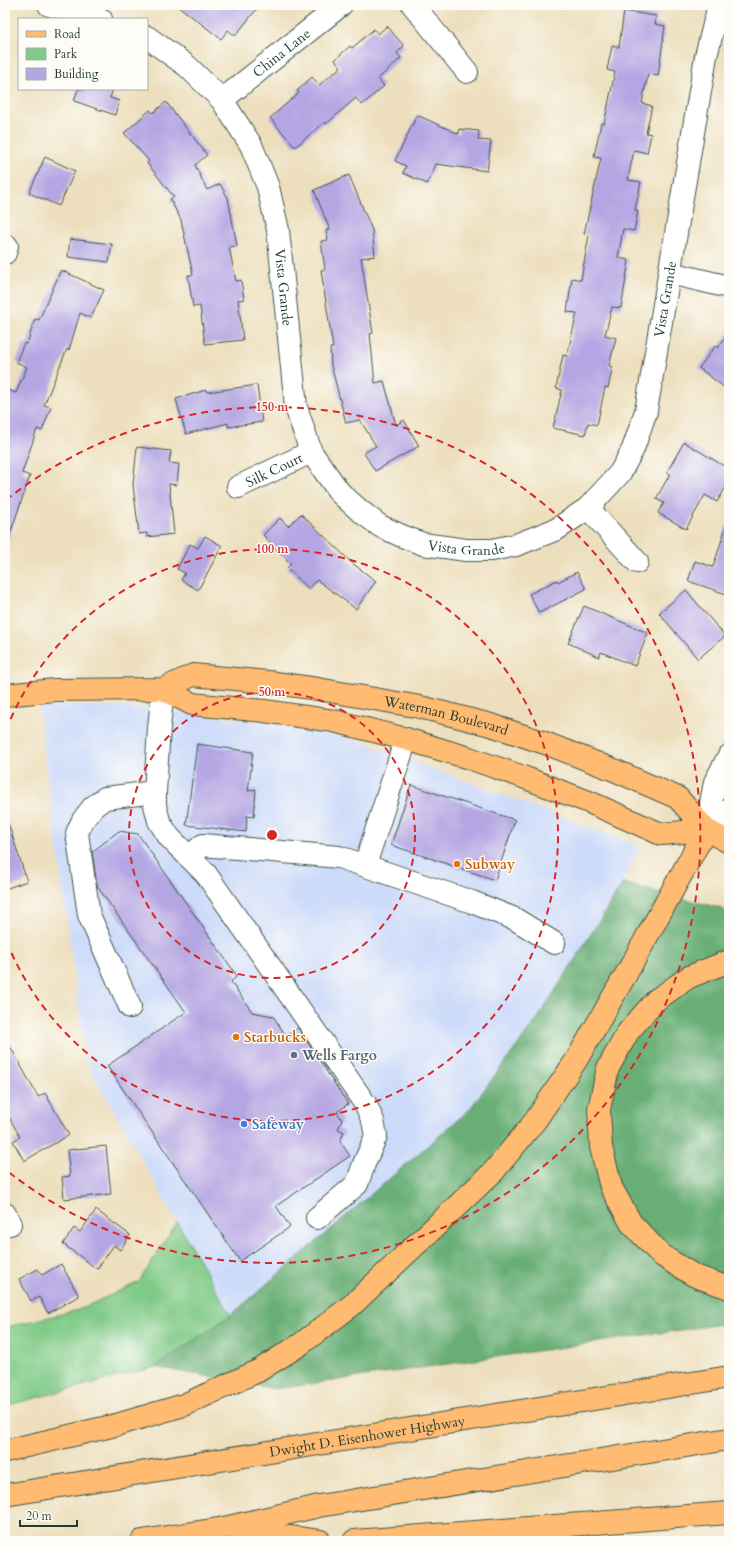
<svg xmlns="http://www.w3.org/2000/svg" width="734" height="1546" font-family="Cardo,serif">
	<style>
		.built { fill: #cddbfa }
		.green { fill: #80ca87; stroke: #50845e }
		.forest { fill: #68ae74; stroke: #447654 }
		.building { fill: #b4a6e3 }
		.lines { fill: none; stroke-linecap: round; stroke-linejoin: round }
		.minor-casing { stroke: #3e5549; stroke-width: 24 }
		.major-casing { stroke: #3e5549; stroke-width: 24 }
		.highway-casing { stroke: #3e5549; stroke-width: 24 }
		.minor { stroke: #fff; stroke-width: 22 }
		.major { stroke: #febb71; stroke-width: 22 }
		.highway { stroke: #febb71; stroke-width: 22 }
		.ring { fill: none; stroke: #d62828; stroke-width: 2; stroke-dasharray: 7 5 }
		.food-dot { fill: #e8710a; stroke: #fdfcf7; stroke-width: 1.5 }
		.service-dot { fill: #5c6f8a; stroke: #fdfcf7; stroke-width: 1.5 }
		.shop-dot { fill: #3f7fe0; stroke: #fdfcf7; stroke-width: 1.5 }
		.labels { text-anchor: middle; dominant-baseline: central; stroke-width: 3; stroke-linejoin: round; paint-order: stroke }
		.street-label { font-size: 14px; fill: #1f3d34; stroke: #fdfcf7 }
		.food-label { font-size: 14px; font-weight: bold; fill: #c56008; stroke: #fdfcf7; text-anchor: start }
		.service-label { font-size: 14px; font-weight: bold; fill: #4e5e75; stroke: #fdfcf7; text-anchor: start }
		.shop-label { font-size: 14px; font-weight: bold; fill: #366cbe; stroke: #fdfcf7; text-anchor: start }
		.centre { fill: #d62828; stroke: #fdfcf7; stroke-width: 2 }
		.ring-label { font-size: 12px; text-anchor: middle; font-weight: bold; fill: #d62828; stroke: #fdfcf7; stroke-width: 3; stroke-linejoin: round; paint-order: stroke }
	</style>
	<rect width="100%" height="100%" fill="#fdfcf7"/>
	<filter id="ink" filterUnits="userSpaceOnUse"><feTurbulence type="fractalNoise" baseFrequency=".025" numOctaves="2"/><feDisplacementMap in="SourceGraphic" scale="8" xChannelSelector="R" yChannelSelector="G"/><feConvolveMatrix kernelMatrix="1 2 1 2 8 2 1 2 1" color-interpolation-filters="sRGB"/></filter>
	<filter id="wash" filterUnits="userSpaceOnUse"><feTurbulence type="fractalNoise" baseFrequency=".012" numOctaves="4" result="noise"/><feDisplacementMap in="SourceGraphic" scale="16" xChannelSelector="R" yChannelSelector="G"/><feGaussianBlur stdDeviation="0.9" result="paint"/><feColorMatrix in="noise" values="0 0 0 0 0 0 0 0 0 0 0 0 0 0 0 0 0 1.4 0 .05"/><feComposite in="paint" operator="in"/></filter>
	<g filter="url(#wash)">
		<rect width="100%" height="100%" fill="#eddfbd"/>
		<polygon class="built" points="38,704 145,708 326,729 640,846 623,883 536,1021 468,1111 231,1315 86,1062"/>
		<polygon class="green" points="177,1222 231,1315 155,1367 5,1406 5,1328 11,1326 78,1310 139,1282"/>
		<polygon class="forest" points="623,883 720,908 729,913 729,1323 276,1389 155,1367 231,1315 468,1111 536,1021"/>
		<g id="blocks">
			<g class="building">
				<polygon points="177,5 260,5 235,36 228,30 221,39"/>
				<polygon points="624,11 656,16 655,24 665,26 658,76 648,74 642,103 652,106 646,133 651,134 647,153 634,150 628,180 641,182 635,210 638,211 634,231 623,229 618,258 629,260 621,308 612,307 605,335 616,338 609,366 613,367 608,388 605,387 597,425 588,423 585,435 553,428 562,390 556,388 563,355 567,356 577,313 567,312 572,278 581,280 589,235 584,234 601,158 594,157 601,123 604,124 615,72 607,70 612,46 619,47"/>
				<polygon points="387,26 404,46 397,53 401,58 378,79 384,86 362,105 356,98 326,124 325,122 295,147 270,118 299,93 297,91 312,77 319,85 341,67 335,60 350,46 352,48 374,29 378,34"/>
				<polygon points="78,89 113,89 110,98 119,101 115,115 74,101"/>
				<polygon points="166,102 207,155 195,165 207,190 220,184 228,198 237,246 229,247 236,281 241,280 244,299 238,300 243,340 205,344 200,306 193,307 188,275 193,275 181,220 170,199 174,197 147,163 149,161 124,133 150,110 153,113"/>
				<polygon points="417,115 459,134 459,129 479,131 478,140 491,141 487,171 436,164 427,184 403,173 406,166 395,161"/>
				<polygon points="45,157 75,171 59,206 29,193"/>
				<polygon points="349,175 372,230 375,256 361,258 373,333 370,334 375,383 384,381 396,425 404,420 419,446 375,471 364,453 376,446 360,420 346,423 331,365 330,348 333,348 321,270 325,269 321,241 328,240 326,230 330,230 314,190"/>
				<polygon points="70,239 112,244 109,262 68,257"/>
				<polygon points="61,270 104,290 91,318 80,313 69,350 67,349 44,405 51,407 42,431 37,429 22,473 30,476 8,540 5,540 5,389 16,393 27,367 16,362 24,343 27,344 35,319 39,320"/>
				<polygon points="729,332 729,391 699,368 715,346 718,348"/>
				<polygon points="257,385 262,422 228,427 228,423 186,434 176,399 206,390 207,392"/>
				<polygon points="684,442 729,469 729,482 717,502 705,495 686,529 658,513 664,503 656,499 670,474 667,472"/>
				<polygon points="137,447 171,451 169,463 179,464 177,485 169,484 174,534 147,537 147,533 139,534 133,485"/>
				<polygon points="301,514 352,563 376,581 356,609 317,580 309,589 287,568 291,564 263,535 280,518 288,526"/>
				<polygon points="726,527 729,527 729,595 688,581 695,561 713,567"/>
				<polygon points="205,536 222,546 198,590 181,580 185,573 177,569 190,544 198,548"/>
				<polygon points="577,572 586,589 539,613 529,594 557,580 558,582"/>
				<polygon points="686,590 725,636 698,659 659,613"/>
				<polygon points="584,606 648,633 635,666 601,652 599,657 568,643"/>
				<polygon points="197,744 253,752 248,791 256,789 254,817 247,816 246,832 186,825"/>
				<polygon points="411,785 515,820 495,880 391,845"/>
				<polygon points="8,823 27,881 5,889 5,824"/>
				<polygon points="119,831 138,834 237,976 231,982 252,1012 273,1016 286,1036 298,1028 348,1104 337,1112 342,1120 338,1129 344,1132 340,1141 350,1156 276,1206 290,1227 240,1261 107,1066 186,1012 97,886 92,852"/>
				<polygon points="5,1037 38,1097 45,1093 69,1135 24,1161 13,1141 20,1137 5,1110"/>
				<polygon points="106,1146 111,1194 64,1199 62,1177 70,1176 67,1150"/>
				<polygon points="96,1210 130,1235 120,1250 114,1245 97,1269 63,1244 74,1228 80,1232"/>
				<polygon points="61,1264 79,1296 48,1313 39,1297 31,1301 19,1279 38,1269 42,1275"/>
			</g>
		</g>
	</g>
	<g filter="url(#ink)">
		<use href="#blocks" fill-opacity="0" stroke="#3e5549" stroke-width="1"/>
		<g class="lines">
			<g class="minor-casing">
				<g id="minor">
					<polyline points="49,5 88,14 101,19"/>
					<polyline points="413,5 467,72"/>
					<path id="s1" d="M 147,37 L 187,66 L 222,100 L 251,145 L 268,187 L 278,230 L 296,407 L 311,452 L 340,493 L 359,510 L 380,526 L 402,536 L 423,544 L 466,550 L 492,550 L 516,545 L 557,529 L 588,508 L 620,473 L 633,449 L 646,411 L 706,56 L 719,5"/>
					<path id="s2" d="M 222,100 L 341,5"/>
					<polyline points="5,253 7,246"/>
					<polyline points="670,273 729,287"/>
					<path id="s3" d="M 238,487 L 311,452"/>
					<polyline points="588,508 637,562"/>
					<polyline points="163,689 159,728 155,792 155,805 159,821 169,837 206,874 366,1105 373,1121 376,1136 364,1164 357,1184 317,1218"/>
					<polyline points="706,830 715,782 729,756"/>
					<polyline points="706,830 729,810"/>
					<polyline points="190,856 203,845 339,857 472,902 515,919 554,943"/>
					<polyline points="365,865 406,739"/>
					<polyline points="130,1007 89,915 77,833 83,820 93,807 105,798 155,792"/>
					<polyline points="5,1214 10,1224"/>
				</g>
			</g>
			<g class="major-casing">
				<g id="major">
					<polyline points="163,689 192,704 264,711 334,721 406,739 469,758 523,777 589,802 661,834 706,830"/>
					<path id="s4" d="M 5,695 L 55,690 L 163,689 L 193,675 L 268,682 L 318,689 L 420,707 L 491,725 L 545,743 L 614,770 L 678,798 L 706,830 L 729,842"/>
				</g>
			</g>
			<g class="highway-casing">
				<g id="highway">
					<polyline points="729,961 689,977 656,1000 628,1032 608,1068 599,1109 601,1147 611,1187 631,1223 661,1255 695,1276 729,1288"/>
					<polyline points="5,1451 116,1425 184,1405 258,1371 301,1344 352,1305 494,1171 535,1121 577,1059 629,969 706,830"/>
					<path id="s5" d="M 5,1495 L 729,1377"/>
					<polyline points="237,1530 320,1541"/>
					<polyline points="142,1541 224,1528 319,1506 729,1439"/>
					<polyline points="354,1541 729,1513"/>
				</g>
			</g>
			<use href="#minor" class="minor"/>
			<use href="#major" class="major"/>
			<use href="#highway" class="highway"/>
		</g>
	</g>
	<g class="ring">
		<circle cx="272" cy="835" r="143"/>
		<path d="M6 730A286 286 0 1 1 6 940"/>
		<path d="M6 500A428 428 0 1 1 6 1170"/>
	</g>
	<g class="food-dot">
		<circle cx="457" cy="864" r="4"/>
		<circle cx="236" cy="1037" r="4"/>
	</g>
	<circle class="service-dot" cx="294" cy="1055" r="4"/>
	<circle class="shop-dot" cx="244" cy="1124" r="4"/>
	<g class="labels">
		<g class="street-label">
			<text stroke="none"><textPath href="#s2" startOffset="76">China Lane</textPath></text>
			<text stroke="none"><textPath href="#s1" startOffset="299">Vista Grande</textPath></text>
			<text stroke="none"><textPath href="#s1" startOffset="1019">Vista Grande</textPath></text>
			<text stroke="none"><textPath href="#s3" startOffset="40">Silk Court</textPath></text>
			<text stroke="none"><textPath href="#s1" startOffset="659">Vista Grande</textPath></text>
			<text stroke="none"><textPath href="#s4" startOffset="448">Waterman Boulevard</textPath></text>
			<text stroke="none"><textPath href="#s5" startOffset="367">Dwight D. Eisenhower Highway</textPath></text>
		</g>
		<g class="food-label">
			<text x="465" y="864">Subway</text>
			<text x="244" y="1037">Starbucks</text>
		</g>
		<g class="service-label">
			<text x="302" y="1055">Wells Fargo</text>
		</g>
		<g class="shop-label">
			<text x="252" y="1124">Safeway</text>
		</g>
	</g>
	<circle cx="272" cy="835" r="6" class="centre"/>
	<g class="ring-label">
		<text x="272" y="411">150 m</text>
		<text x="272" y="553">100 m</text>
		<text x="272" y="696">50 m</text>
	</g>
	<rect width="734" height="1546" fill="none" stroke="#fdfcf7" stroke-width="20"/>
	<rect x="18" y="18" width="130" height="72" fill="#fdfcf7" stroke="#a4b0a9"/>
	<rect x="26" y="31" width="20" height="6" fill="#febb71" stroke="#a4b0a9"/>
	<text x="54" y="38" font-size="12" fill="#1f3d34">Road</text>
	<rect x="26" y="48" width="20" height="12" fill="#80ca87" stroke="#a4b0a9"/>
	<text x="54" y="58" font-size="12" fill="#1f3d34">Park</text>
	<rect x="26" y="68" width="20" height="12" fill="#b4a6e3" stroke="#a4b0a9"/>
	<text x="54" y="78" font-size="12" fill="#1f3d34">Building</text>
	<path d="M20 1520v6h57v-6" fill="none" stroke="#1f3d34" stroke-width="2"/>
	<text x="26" y="1520" font-size="12" fill="#1f3d34" stroke="#fdfcf7" stroke-width="3" paint-order="stroke">20 m</text>
</svg>
